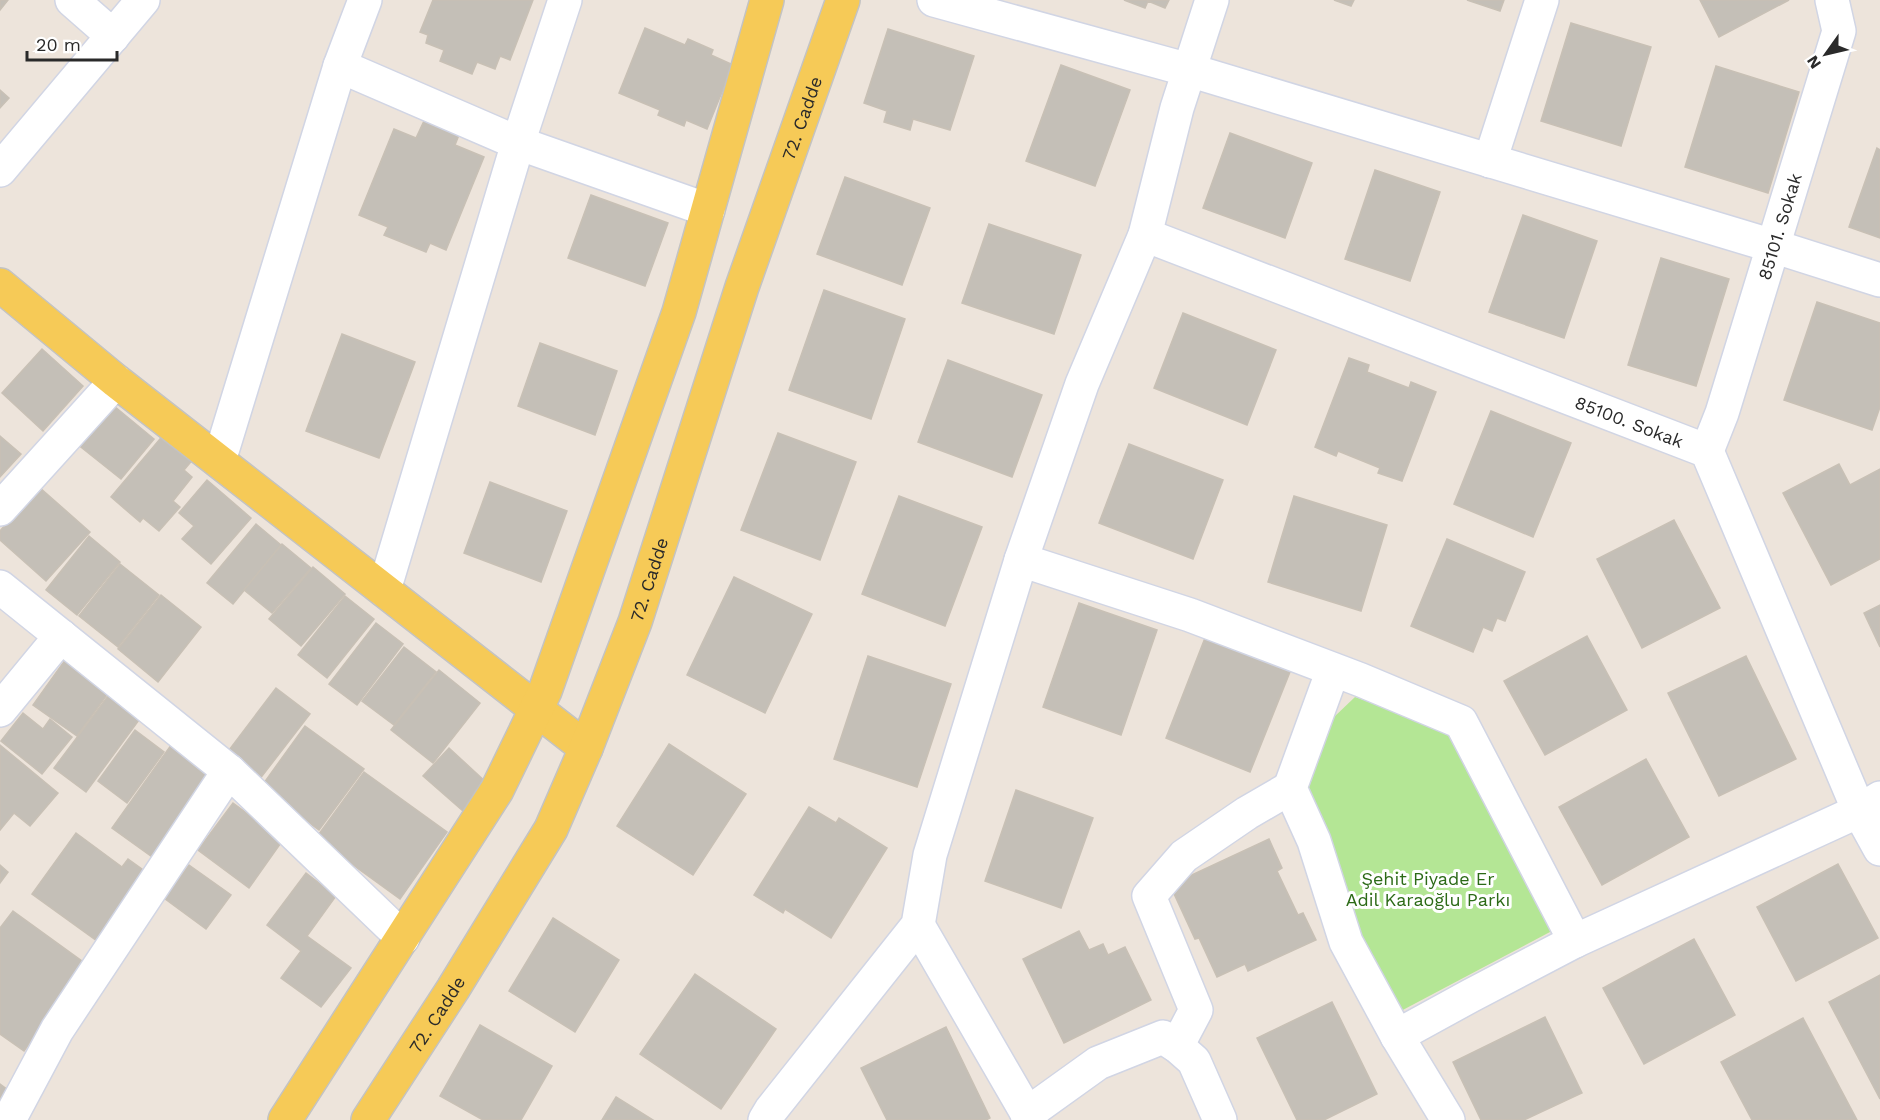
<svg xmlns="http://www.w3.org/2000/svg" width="1880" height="1120" font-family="'Work Sans',sans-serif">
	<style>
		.green { fill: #b4e695 }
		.building { fill: #c4bfb7; stroke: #c8c0b5; stroke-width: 1.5 }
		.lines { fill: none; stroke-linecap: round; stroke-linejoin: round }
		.minor-casing { stroke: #d1d5e4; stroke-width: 36 }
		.major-casing { stroke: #c3c3c3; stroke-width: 36 }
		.minor { stroke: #fff; stroke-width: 33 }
		.major { stroke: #f6ca57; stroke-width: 33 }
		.labels { text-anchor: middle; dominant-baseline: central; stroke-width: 6; stroke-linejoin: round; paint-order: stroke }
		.street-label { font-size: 18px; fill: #2a2a2a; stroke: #fff }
		.park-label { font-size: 18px; fill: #2c6a17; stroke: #fff }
	</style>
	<rect width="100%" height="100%" fill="#ede4db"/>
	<polygon class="green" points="1355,697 1447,728 1549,921 1550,932 1399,1012 1297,828 1311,739"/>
	<g class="building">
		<polygon points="0,0 8,0 0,10"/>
		<polygon points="433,0 533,0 510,60 500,56 495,69 477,62 472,74 440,61 444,50 426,43 428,35 420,32"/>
		<polygon points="1124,0 1169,0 1165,8 1148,1 1145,8"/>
		<polygon points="1334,0 1354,0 1351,6"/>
		<polygon points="1467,0 1504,0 1500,11"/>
		<polygon points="1700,0 1789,0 1719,37"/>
		<polygon points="1571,23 1651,47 1621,146 1541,121"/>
		<polygon points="645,28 685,45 688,39 713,50 711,55 733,65 707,129 686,120 684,126 658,115 660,110 619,93"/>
		<polygon points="888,29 974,56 950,130 913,119 910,130 884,122 887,111 864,103"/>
		<polygon points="1061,65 1130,90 1095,186 1026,161"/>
		<polygon points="1716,66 1799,92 1768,193 1685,167"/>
		<polygon points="0,90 9,98 0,108"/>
		<polygon points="424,121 459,135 455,145 484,157 446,250 430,243 426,252 384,235 388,227 359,215 394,129 416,138"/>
		<polygon points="1230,133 1312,163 1285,238 1203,208"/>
		<polygon points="1877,148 1880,150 1880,238 1849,227"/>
		<polygon points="1375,170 1440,192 1410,281 1345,259"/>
		<polygon points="845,177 930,208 902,285 817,254"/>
		<polygon points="591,195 668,223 645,286 568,258"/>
		<polygon points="1523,215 1597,241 1564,338 1489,312"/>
		<polygon points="989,224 1081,255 1054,334 962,303"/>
		<polygon points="1661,258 1729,279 1696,386 1628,365"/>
		<polygon points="824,290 905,319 871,419 789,390"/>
		<polygon points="1817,302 1880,323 1880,407 1872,430 1784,400"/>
		<polygon points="1183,313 1276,350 1247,425 1154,388"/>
		<polygon points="342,334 415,362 379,458 306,431"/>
		<polygon points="540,343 617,371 595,435 518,406"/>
		<polygon points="42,349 83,386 43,431 2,393"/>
		<polygon points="1349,358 1369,365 1367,372 1409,388 1411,382 1436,392 1402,481 1378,473 1380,468 1338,451 1336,456 1315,447"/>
		<polygon points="948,360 1042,395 1012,477 918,442"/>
		<polygon points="114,406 154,439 121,479 77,444 100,415 105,419"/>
		<polygon points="1491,411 1571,443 1533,537 1454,504"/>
		<polygon points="165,433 194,458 184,470 192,477 173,501 180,507 159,531 143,518 140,522 111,497"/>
		<polygon points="778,433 856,462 820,560 741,530"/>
		<polygon points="0,436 21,454 0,477"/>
		<polygon points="1129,444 1223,480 1193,559 1099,523"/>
		<polygon points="1839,464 1850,485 1880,469 1880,559 1831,585 1783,493"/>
		<polygon points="207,480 251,518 211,564 182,539 194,526 179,513"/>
		<polygon points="490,482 567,511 541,582 464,553"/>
		<polygon points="39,487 90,532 46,581 0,540 0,531"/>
		<polygon points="899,496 982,527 945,626 862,594"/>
		<polygon points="1294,496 1387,525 1361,611 1268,582"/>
		<polygon points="1674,520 1720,608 1642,648 1597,559"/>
		<polygon points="256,524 281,545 233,604 207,583"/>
		<polygon points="89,536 120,562 77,615 46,590"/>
		<polygon points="1447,539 1525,572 1505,621 1497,618 1492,631 1483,627 1473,652 1411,626"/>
		<polygon points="282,544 311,568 272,613 244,590"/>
		<polygon points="120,564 159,595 118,647 79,616"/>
		<polygon points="313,567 345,594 301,646 269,619"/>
		<polygon points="734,577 812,614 765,713 687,675"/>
		<polygon points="161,595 201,627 158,682 118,649"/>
		<polygon points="345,596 374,619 327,678 298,655"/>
		<polygon points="1079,603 1157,630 1121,735 1043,707"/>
		<polygon points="1880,605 1880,647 1864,613"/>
		<polygon points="376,623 403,644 357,705 329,684"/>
		<polygon points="1587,636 1627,710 1545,755 1504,681"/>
		<polygon points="1205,638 1290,672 1250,772 1166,738"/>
		<polygon points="404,647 436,672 394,725 362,701"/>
		<polygon points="68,656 112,688 77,736 33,705"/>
		<polygon points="868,656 951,684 917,787 834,759"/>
		<polygon points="1746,656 1796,759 1719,796 1668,693"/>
		<polygon points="439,670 480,703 433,763 391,730"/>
		<polygon points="276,688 310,714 259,780 226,754"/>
		<polygon points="108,696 139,720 86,792 54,768"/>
		<polygon points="23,713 43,729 50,719 72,737 42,774 1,741"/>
		<polygon points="305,726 364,769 319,830 261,787"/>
		<polygon points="135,730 164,752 127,803 98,781"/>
		<polygon points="174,741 218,773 155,859 112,828"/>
		<polygon points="669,744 746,794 693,875 617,826"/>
		<polygon points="0,745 58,793 30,826 14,813 0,830"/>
		<polygon points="449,748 488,784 463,811 423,776"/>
		<polygon points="1646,759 1689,837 1602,885 1559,807"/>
		<polygon points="364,772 447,832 400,899 316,838"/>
		<polygon points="1016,790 1093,818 1061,908 985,881"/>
		<polygon points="233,803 283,840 249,888 198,850"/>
		<polygon points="809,807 836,823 839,818 887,848 831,938 785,909 783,913 754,895"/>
		<polygon points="76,833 122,867 128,859 146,872 97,941 32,894"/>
		<polygon points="1269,839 1282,868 1277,871 1298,915 1303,913 1316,940 1248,971 1245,964 1217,977 1199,938 1195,939 1170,885"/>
		<polygon points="1838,864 1878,938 1796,981 1757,907"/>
		<polygon points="0,865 8,872 0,883"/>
		<polygon points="189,865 231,895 206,929 164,898"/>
		<polygon points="306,873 336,896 307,936 351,968 321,1007 281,978 301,951 267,925"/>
		<polygon points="13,911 86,964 24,1051 0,1034 0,928"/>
		<polygon points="553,918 619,960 575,1032 509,991"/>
		<polygon points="1079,931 1089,950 1103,944 1108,955 1125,947 1151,1000 1064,1043 1023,959"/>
		<polygon points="1694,939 1735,1015 1644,1064 1603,988"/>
		<polygon points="695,974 776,1029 721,1109 640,1054"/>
		<polygon points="1880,975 1880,1099 1829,1002"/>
		<polygon points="1332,1002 1377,1094 1324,1120 1297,1120 1257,1038"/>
		<polygon points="1545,1017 1582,1093 1524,1120 1481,1120 1453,1062"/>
		<polygon points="1803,1018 1857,1120 1752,1120 1721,1062"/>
		<polygon points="480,1025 552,1066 521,1120 483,1120 440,1096"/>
		<polygon points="946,1027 990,1118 986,1120 887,1120 861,1068"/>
		<polygon points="0,1084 8,1090 0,1101"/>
		<polygon points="616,1097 653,1120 602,1120"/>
	</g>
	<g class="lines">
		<g class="minor-casing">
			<g id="minor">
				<polyline points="72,0 113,36"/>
				<polyline points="934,0 1189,70 1773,246 1880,280"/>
				<polyline points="340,66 518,143 708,210"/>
				<polyline points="1490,161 1542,0"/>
				<polyline points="0,170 143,0"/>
				<path id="s1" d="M 1145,235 L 1707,451 L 1859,811 L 1880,849"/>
				<path id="s2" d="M 1707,451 L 1722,413 L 1839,31 L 1832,0"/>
				<polyline points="219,461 340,66 365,0"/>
				<polyline points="0,509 116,381"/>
				<polyline points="1021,560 1190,615 1361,680 1461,722 1575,941"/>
				<polyline points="0,587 229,771 403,938"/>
				<polyline points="384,590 518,143 565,0"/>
				<polyline points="1333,670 1290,788 1314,841 1346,942 1397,1036 1448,1120"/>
				<polyline points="0,710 61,636"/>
				<polyline points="918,925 1031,1120"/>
				<polyline points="1397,1036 1470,996 1575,941 1859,811 1880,798"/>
				<polyline points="1177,1046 1196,1010 1149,896 1184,856 1247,813 1290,788"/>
				<polyline points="1027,1114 1098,1063 1163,1037 1177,1046 1194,1061 1220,1120"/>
				<polyline points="9,1120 57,1030 229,771"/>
				<polyline points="765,1120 771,1110 918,925 930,855 1021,560 1082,384 1145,235 1177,108 1212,0"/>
			</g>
		</g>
		<g class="major-casing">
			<g id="major">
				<polyline points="0,285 116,381 586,748"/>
				<polyline points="285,1120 497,790 545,691 679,312 767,0"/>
				<path id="s3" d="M 368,1120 L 453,989 L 551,829 L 586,748 L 635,622 L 742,287 L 843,0"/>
			</g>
		</g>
		<use href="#minor" class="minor"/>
		<use href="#major" class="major"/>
	</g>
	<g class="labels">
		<g class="street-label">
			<text stroke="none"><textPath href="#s3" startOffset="1098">72. Cadde</textPath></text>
			<text stroke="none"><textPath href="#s2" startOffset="236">85101. Sokak</textPath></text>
			<text stroke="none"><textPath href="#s1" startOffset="519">85100. Sokak</textPath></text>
			<text stroke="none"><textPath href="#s3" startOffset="612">72. Cadde</textPath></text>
			<text stroke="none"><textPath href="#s3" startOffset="126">72. Cadde</textPath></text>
		</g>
		<g class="park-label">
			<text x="1428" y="878">Şehit Piyade Er<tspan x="1428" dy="21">Adil Karaoğlu Parkı</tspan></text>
		</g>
	</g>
	<g transform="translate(1826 54) rotate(236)" stroke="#ffffff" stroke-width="4.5" paint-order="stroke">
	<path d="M0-4.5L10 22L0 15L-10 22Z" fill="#2a2a2a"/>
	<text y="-9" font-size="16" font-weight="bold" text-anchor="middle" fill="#2a2a2a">N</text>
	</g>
	<path d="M27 51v9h90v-9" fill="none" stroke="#2a2a2a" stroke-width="3"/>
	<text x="36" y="51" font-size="18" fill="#2a2a2a" stroke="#ffffff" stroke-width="4.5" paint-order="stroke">20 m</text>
</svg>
